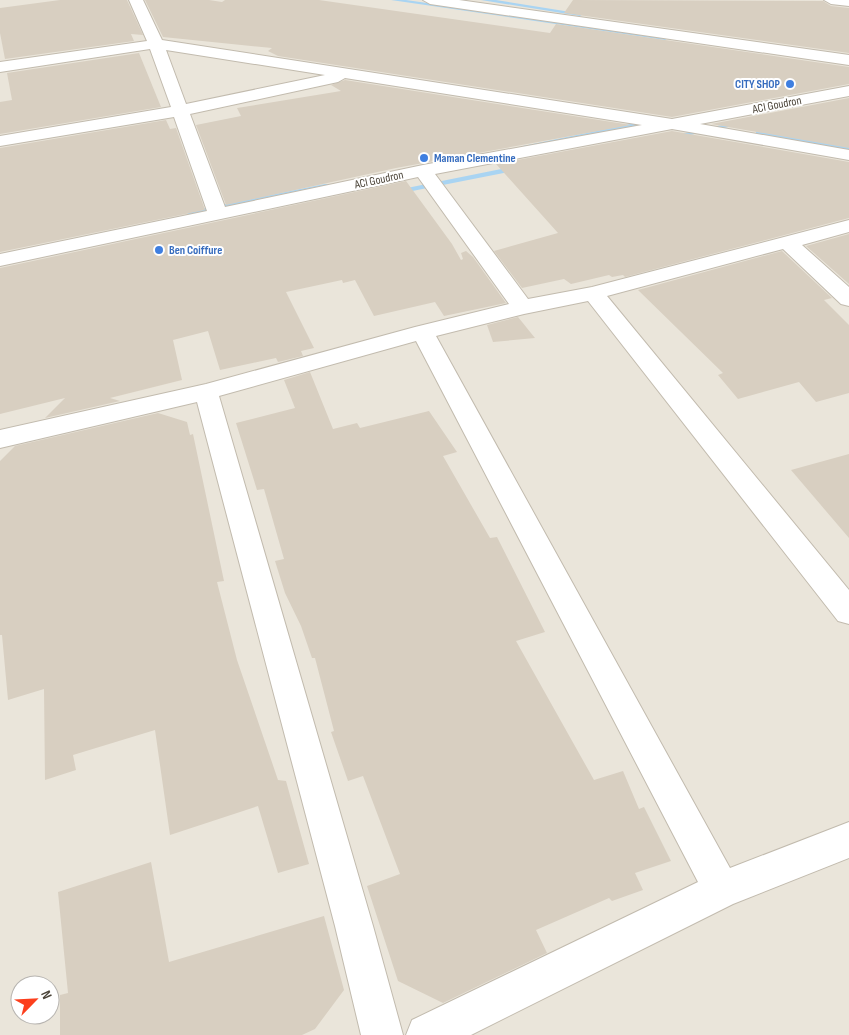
<svg xmlns="http://www.w3.org/2000/svg" width="849" height="1035" font-family="'Sofia Sans Condensed',sans-serif">
	<style>
		.residential { fill: #eae5da; fill-rule: evenodd }
		.lines { fill: none; stroke-linecap: round; stroke-linejoin: round }
		.stream { fill: #a9d4f2; fill-rule: evenodd }
		.building { fill: #d8cfc1 }
		.minor-casing { stroke: #c2bbae; stroke-width: 2 }
		.minor { fill: #fff; fill-rule: evenodd }
		.shop-dot { fill: #3f7fe0; stroke: #fff; stroke-width: 2 }
		.labels { text-anchor: middle; dominant-baseline: central; stroke-width: 4; stroke-linejoin: round; paint-order: stroke }
		.far-shop-label { font-size: 12px; font-weight: bold; fill: #366cbe; stroke: #fff; text-anchor: start }
		.far-street-label { font-size: 12px; fill: #4b4439; stroke: #fff }
	</style>
	<rect width="100%" height="100%" fill="#f6f3ec"/>
	<path class="residential" d="M 0,0 L 849,0 L 849,1035 L 0,1035 ZM 20,985 L 50,985 L 50,1015 L 20,1015 Z"/>
	<g class="lines">
		<g class="stream">
			<polygon points="391,0 406,0 668,38 665,40"/>
			<polygon points="481,0 496,0 583,14 580,16"/>
			<polygon points="736,122 738,123 738,125 671,139 667,137"/>
			<polygon points="635,123 637,124 637,126 527,148 523,146"/>
			<polygon points="756,131 849,146 849,150 759,135 756,135"/>
			<polygon points="516,166 519,166 519,170 397,194 393,192 397,190"/>
			<polygon points="325,184 328,184 328,188 191,215 187,213 191,211"/>
		</g>
	</g>
	<g class="building">
		<polygon points="60,0 127,0 143,35 131,34 134,41 5,59 0,33 0,8"/>
		<polygon points="145,0 209,0 222,2 225,0 319,0 550,33 556,24 849,67 849,84 672,117 278,56 268,51 272,48 163,37"/>
		<polygon points="573,0 823,1 831,6 849,8 849,53 564,13"/>
		<polygon points="139,53 161,107 0,134 0,102 12,100 7,73"/>
		<polygon points="345,80 631,125 396,168 226,205 196,125 241,116 237,108 341,91 331,85"/>
		<polygon points="849,98 849,148 711,124"/>
		<polygon points="166,120 170,129 176,128 205,210 0,252 0,148"/>
		<polygon points="672,131 849,162 849,218 625,277 623,275 612,277 609,275 571,284 564,279 522,288 494,251 558,233 496,164"/>
		<polygon points="406,181 452,244 461,260 463,259 461,253 466,251 473,257 506,303 444,316 435,302 374,316 355,280 343,283 342,280 286,292 314,348 301,351 303,356 278,362 276,358 220,370 208,331 173,340 182,380 110,398 120,401 45,418 65,398 0,414 0,268"/>
		<polygon points="849,234 849,284 806,246"/>
		<polygon points="782,251 832,298 824,300 849,325 849,393 816,402 799,382 738,399 718,375 723,373 638,290"/>
		<polygon points="518,317 535,338 493,342 487,325"/>
		<polygon points="310,372 333,429 357,423 360,428 429,411 457,452 443,456 490,538 497,537 545,632 516,641 594,780 623,771 639,809 644,807 671,861 635,873 643,890 612,901 609,898 536,930 547,953 443,1003 398,981 367,886 400,874 363,776 348,781 331,732 334,731 315,658 312,658 301,626 285,593 275,561 284,559 264,489 257,490 236,423 295,408 284,380"/>
		<polygon points="158,413 187,422 190,435 193,434 224,581 217,582 237,660 278,780 286,781 309,864 278,873 258,806 170,835 155,730 73,755 76,770 45,780 44,689 8,700 2,635 0,635 0,461 15,446"/>
		<polygon points="849,454 849,538 791,470"/>
		<polygon points="151,862 169,962 324,916 344,990 315,1029 302,1035 60,1035 60,995 68,993 58,892"/>
	</g>
	<g class="lines">
		<g class="minor-casing">
			<g id="minor">
				<path d="M 129,0 L 143,0 L 162,40 L 672,119 L 849,86 L 849,96 L 700,124 L 849,150 L 849,160 L 672,129 L 435,174 L 528,299 L 592,287 L 849,220 L 849,232 L 802,245 L 849,287 L 849,306 L 841,304 L 783,249 L 607,296 L 849,590 L 849,624 L 838,621 L 588,301 L 524,314 L 436,336 L 730,868 L 849,822 L 849,858 L 733,904 L 471,1035 L 406,1035 L 412,1020 L 698,882 L 416,341 L 219,396 L 373,926 L 403,1035 L 361,1035 L 335,926 L 197,402 L 0,448 L 0,430 L 206,384 L 415,327 L 509,304 L 418,177 L 0,266 L 0,254 L 207,211 L 174,117 L 0,146 L 0,136 L 171,107 L 150,49 L 0,72 L 0,62 L 147,41 ZM 166,50 L 325,75 L 186,104 ZM 345,78 L 642,125 L 423,165 L 225,207 L 190,114 L 338,82 Z"/>
				<polygon points="423,0 459,0 849,55 849,65 430,4"/>
				<polygon points="824,0 849,0 849,6 831,4"/>
			</g>
		</g>
		<use href="#minor" class="minor"/>
	</g>
	<g class="shop-dot">
		<circle cx="790" cy="84" r="5"/>
		<circle cx="424" cy="158" r="5"/>
		<circle cx="159" cy="250" r="5"/>
	</g>
	<g class="labels">
		<g class="far-shop-label">
			<text x="780" y="84" text-anchor="end">CITY SHOP</text>
			<text x="434" y="158">Maman Clementine</text>
			<text x="169" y="250">Ben Coiffure</text>
		</g>
		<g class="far-street-label">
			<text transform="translate(777 105) rotate(-11)">ACI Goudron</text>
			<text transform="translate(379 180) rotate(-12)">ACI Goudron</text>
		</g>
	</g>
	<g transform="translate(35 1000) rotate(66)"><circle r="24" fill="#ffffff" stroke="#b7b4b0"/>
	<path d="M0-4L9 19L0 12L-9 19Z" fill="#fc3f1d"/>
	<text y="-8" font-size="14" font-weight="bold" text-anchor="middle" fill="#4b4439">N</text>
	</g>
</svg>
